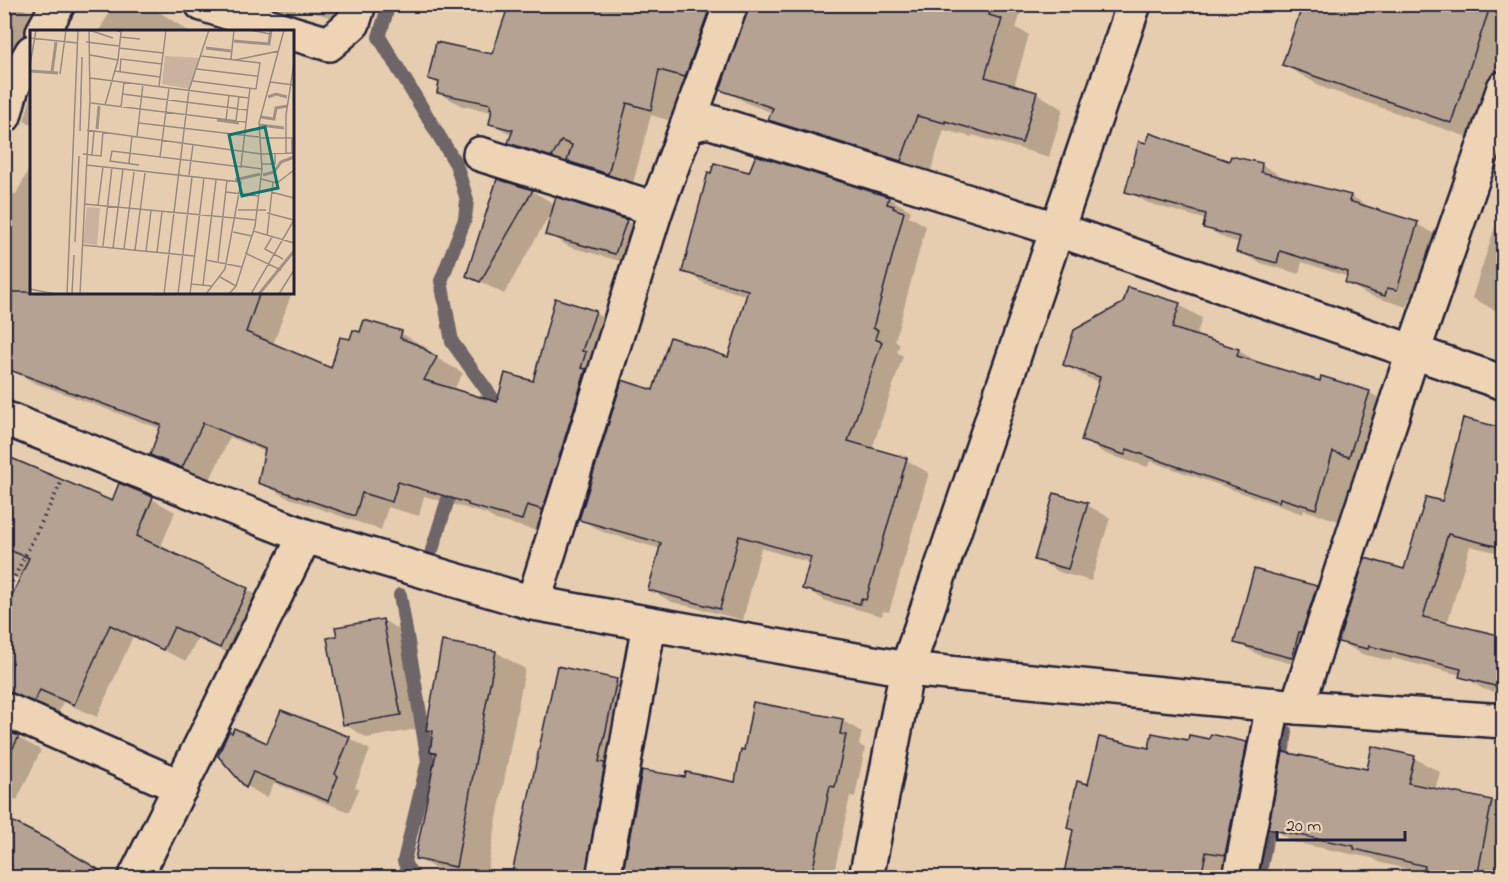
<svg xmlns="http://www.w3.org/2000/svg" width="1508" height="882" font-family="'Indie Flower',sans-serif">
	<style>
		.shadow { fill: #0003 }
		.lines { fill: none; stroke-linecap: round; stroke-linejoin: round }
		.stream { stroke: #6e6568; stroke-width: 14 }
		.building { fill: #b5a293; stroke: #22223b; stroke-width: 1.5 }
		.minor-casing { stroke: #22223b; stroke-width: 38 }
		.tertiary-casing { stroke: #22223b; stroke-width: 38 }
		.path { stroke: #22223b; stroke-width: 4; stroke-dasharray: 1.5 4.5; stroke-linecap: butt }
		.minor { stroke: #eed4b5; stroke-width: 33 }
		.tertiary { stroke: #eed4b5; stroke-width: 33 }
		.inset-river { fill: none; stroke: #a09186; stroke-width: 3 }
		.inset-road { fill: none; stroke: #988981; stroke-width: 1.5 }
		.view { fill: #0f766e; fill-opacity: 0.15; stroke: #0f766e; stroke-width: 3 }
		.inset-edge { fill: none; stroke: #22223b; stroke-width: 3 }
	</style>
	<rect width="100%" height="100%" fill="#e6cdb0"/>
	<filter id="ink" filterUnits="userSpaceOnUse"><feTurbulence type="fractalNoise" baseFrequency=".0167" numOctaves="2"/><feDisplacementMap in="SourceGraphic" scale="12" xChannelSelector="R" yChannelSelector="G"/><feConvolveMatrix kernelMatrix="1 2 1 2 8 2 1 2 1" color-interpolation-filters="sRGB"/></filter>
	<g filter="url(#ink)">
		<g class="shadow">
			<polygon points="4,4 15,4 57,29 4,112"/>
			<polygon points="115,4 147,4 190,32 98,32"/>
			<polygon points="254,4 357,4 351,24 297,7 294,18"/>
			<polygon points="510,4 741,4 708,89 683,82 674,122 651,115 632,187 592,174 577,166 575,169 533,156 510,143 512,135 491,123 493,112 462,106 439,93 440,85 430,79 493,56"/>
			<polygon points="799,4 1024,4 1016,28 1029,35 1014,87 1036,93 1063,109 1049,157 972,135 972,137 944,130 929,176 797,135 770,119 773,113 749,104 722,89"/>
			<polygon points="1304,4 1504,4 1504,109 1491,145 1324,88 1284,65"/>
			<polygon points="32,94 32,125 24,121"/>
			<polygon points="1231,163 1262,165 1283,177 1283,179 1351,196 1372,208 1417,224 1438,236 1419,302 1409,299 1407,307 1368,295 1347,283 1348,277 1302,262 1299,274 1260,263 1238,251 1240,243 1226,239 1205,227 1207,220 1148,203 1127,191"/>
			<polygon points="32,164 32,292 292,292 273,345 332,370 351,341 401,333 427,348 426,352 463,373 453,391 498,404 534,383 595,313 621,328 549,534 496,520 486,514 424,496 419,516 388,507 381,530 286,497 259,482 266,452 230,437 209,482 178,470 151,454 161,429 35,383 8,368 4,353 4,193 16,194"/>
			<polygon points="750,174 889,198 911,211 909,216 926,226 895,341 900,344 897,352 903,356 872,449 906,460 929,473 889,612 883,611 882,616 826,601 804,588 811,563 761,548 743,620 672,602 649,589 661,549 603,532 580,519 654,392 729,358 748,296 706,284 683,271"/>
			<polygon points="532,191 556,205 626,221 649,234 638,266 570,247 547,234 554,207 504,294 468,275"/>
			<polygon points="1499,214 1504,216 1504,315 1472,298"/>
			<polygon points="1179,305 1202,318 1196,337 1239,351 1262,364 1321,383 1369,392 1392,406 1372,469 1356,464 1339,521 1304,510 1303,514 1150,461 1148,467 1106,454 1082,440 1100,382 1088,378 1065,365"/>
			<polygon points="1464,420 1504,430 1504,554 1470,546 1447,624 1504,636 1504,694 1483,689 1461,675 1392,658 1391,661 1362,654 1340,641 1405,571 1444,503"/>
			<polygon points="4,457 113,503 120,485 152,499 175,512 160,549 248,590 270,603 244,660 197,639 186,661 133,636 97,717 63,702 58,714 35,704 25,703 8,726 11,734 41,750 17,800 4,794 4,617 21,580 4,573"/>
			<polygon points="1087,505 1110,518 1091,581 1059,572 1036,559"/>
			<polygon points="1316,587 1340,600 1315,670 1259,655 1236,642"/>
			<polygon points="383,620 406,634 423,728 367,738 344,724"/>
			<polygon points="496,652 525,669 486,878 458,878 446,875 417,858 437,754 431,751 434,733 428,729"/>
			<polygon points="616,680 649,699 631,780 637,783 620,878 513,878"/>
			<polygon points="754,704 843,721 862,732 859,745 865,748 855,797 850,796 833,878 624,878 736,784 745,751"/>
			<polygon points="233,735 268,746 349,738 370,750 355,787 359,789 349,812 274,783 267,798 247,786 220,755"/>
			<polygon points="1210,741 1246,743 1267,755 1245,866 1226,862 1223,878 1064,878 1074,831 1068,827 1089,785 1150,749 1189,742"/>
			<polygon points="1414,758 1440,772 1435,790 1504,803 1504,878 1424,878 1425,873 1381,863 1372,858 1296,843 1270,828 1368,770"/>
			<polygon points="957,875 969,878 956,878"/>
		</g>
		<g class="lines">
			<g class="stream">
				<polyline points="389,4 379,37 456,164 467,200 465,219 441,281 452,342 491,396 482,416"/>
				<polyline points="432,550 454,480"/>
				<polyline points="400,595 428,761 404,861 407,868 416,878"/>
				<polyline points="1259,878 1286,732"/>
				<polyline points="1497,878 1504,867"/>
			</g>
		</g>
		<g class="building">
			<polygon points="509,4 711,4 685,77 659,70 651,110 627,103 608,174 567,161 572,145 561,141 552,157 508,143 513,130 489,124 492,109 490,108 491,104 437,93 439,82 428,79 436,42 492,54"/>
			<polygon points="749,4 992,4 989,15 1002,19 985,77 1037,92 1022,143 945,121 945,123 917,116 901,161 768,120 773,108 720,90"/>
			<polygon points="1303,4 1491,4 1451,123 1282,65"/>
			<polygon points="1150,133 1229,161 1231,156 1262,163 1261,172 1351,195 1349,201 1418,222 1397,290 1387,288 1385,296 1345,283 1348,272 1280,251 1277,263 1236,252 1240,237 1203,228 1206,214 1125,192 1139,141 1146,143"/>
			<polygon points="756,155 889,197 887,204 894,206 893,208 904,212 873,328 878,330 875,339 882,342 848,441 907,458 866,600 861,599 860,604 802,589 811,557 739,536 720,609 648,590 661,543 579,520 622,380 653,390 670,337 728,357 748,290 682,272 708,172 711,173 714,163 749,172"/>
			<polygon points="497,179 533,190 480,282 466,276"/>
			<polygon points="556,197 627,220 615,254 545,235"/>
			<polygon points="1128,287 1180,303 1172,328 1239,349 1237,356 1320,381 1321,376 1370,391 1349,457 1333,452 1316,509 1280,498 1279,502 1127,449 1125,455 1081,441 1100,377 1063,365 1074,330 1123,303"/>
			<polygon points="4,292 260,292 246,332 331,368 340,337 350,339 353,330 360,332 364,320 402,331 400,338 418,345 437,357 424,380 497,402 505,373 533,381 555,298 596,311 582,351 586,352 581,368 586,369 543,510 527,505 522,520 468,505 468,503 398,482 392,502 362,493 355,516 258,483 265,449 203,423 182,468 150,455 161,425 4,368"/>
			<polygon points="1463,418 1503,428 1503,548 1448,534 1423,617 1503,636 1503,688 1459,677 1461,669 1369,646 1368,649 1338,642 1365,558 1404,569 1426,497 1442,501"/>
			<polygon points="4,455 112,501 119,483 153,497 137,536 248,588 220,648 174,627 163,650 110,625 74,705 40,690 34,702 4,691 4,613 29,558 4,548"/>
			<polygon points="1054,493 1088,503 1068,569 1034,560"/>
			<polygon points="1254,569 1317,586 1302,632 1299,632 1292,658 1234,643"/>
			<polygon points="383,619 401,715 343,725 327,638 337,636 335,627"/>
			<polygon points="442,641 496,651 456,867 415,859 436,753 430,752 433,731 426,730"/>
			<polygon points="557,666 617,679 599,762 605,763 585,878 511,878"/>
			<polygon points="753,702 843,719 840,734 846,735 835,787 830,786 811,878 622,878 642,770 685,777 686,772 735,782 741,749 744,750"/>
			<polygon points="281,710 350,737 335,774 338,776 328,801 253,772 246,788 218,756 229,731 232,733 234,728 267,743"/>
			<polygon points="4,730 19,736 4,766"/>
			<polygon points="1152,733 1188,740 1189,735 1209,739 1211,734 1247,742 1225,855 1206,852 1201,878 1063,878 1073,830 1067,828 1077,781 1088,784 1099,737 1149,748"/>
			<polygon points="1372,746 1415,756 1408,783 1492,800 1477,878 1422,878 1425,866 1354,849 1354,846 1268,829 1283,752 1367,769"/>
			<polygon points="4,817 52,842 113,878 4,878"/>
		</g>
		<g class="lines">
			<g class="minor-casing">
				<g id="minor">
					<polyline points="202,4 289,32"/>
					<polyline points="43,32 58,4"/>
					<polyline points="292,33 329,44 353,23 359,4"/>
					<polyline points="4,116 12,87 32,52"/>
					<polyline points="687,126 731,4"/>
					<polyline points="480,154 656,209"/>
					<polyline points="533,603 656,209 687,126 708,121 1056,229 1504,383"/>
					<polyline points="1297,707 1413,352 1504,88"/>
					<polyline points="4,709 181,787"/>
					<polyline points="135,878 305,536"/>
					<polyline points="603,878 649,624"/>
					<polyline points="1240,878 1273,705"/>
				</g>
			</g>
			<g class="tertiary-casing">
				<g id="tertiary">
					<polyline points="4,418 305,536 533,603 907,669 1297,707 1504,721"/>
					<polyline points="866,878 907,669 1134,4"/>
				</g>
			</g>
			<polyline class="path" points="4,598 61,483"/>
			<use href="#minor" class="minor"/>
			<use href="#tertiary" class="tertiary"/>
		</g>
	</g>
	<g transform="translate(30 30)">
		<rect width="264" height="264" fill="#e6cdb0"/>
		<path d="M 135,26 L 170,28 L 160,59 L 132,54 ZM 57,177 L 70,178 L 67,215 L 53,213 Z" fill="#c9b39f"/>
		<path class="inset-river" d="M 204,11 L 239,14 L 241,0M 176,18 L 201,21M 0,41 L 28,43M 22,42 L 26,12M 238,67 L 246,64 L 257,67M 231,87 L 244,89 L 246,78 L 257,76M 187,90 L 209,93M 230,95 L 254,98M 67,99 L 69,76M 233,145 L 244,142 L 251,132 L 264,127M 205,150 L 230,144M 229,264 L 264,221"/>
		<path class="inset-road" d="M 59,0 L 83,8M 221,0 L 240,4M 90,7 L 110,9M 0,8 L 48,13M 56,12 L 89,16M 89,18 L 133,23M 60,25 L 88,30M 171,26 L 205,30 L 249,21M 201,29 L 204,0M 0,35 L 6,0M 167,39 L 227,46M 84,41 L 130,47M 90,42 L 91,29 L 132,34M 30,44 L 36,0M 60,48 L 219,68M 163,51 L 226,59 L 230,33 L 205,30M 240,52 L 264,55M 129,56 L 136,0M 220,58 L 211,136 L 232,139M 92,64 L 218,80M 61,73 L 216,92M 75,75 L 88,30 L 91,2 L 86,0M 91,77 L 94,52M 196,90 L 199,65M 206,91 L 209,66M 109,93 L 229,107M 57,100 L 232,124 L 264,123M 50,101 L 52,27M 107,106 L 113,54M 230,108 L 262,108 L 262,123M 256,123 L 256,85 L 264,33M 53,124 L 71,126 L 73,102M 62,125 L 64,101M 130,127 L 139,58M 99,133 L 102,106M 232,134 L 245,134 L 245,123M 56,135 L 211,152 L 195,239 L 176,264M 109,135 L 80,131 L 82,121 L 212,137M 159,145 L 163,115M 231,149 L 247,153 L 264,140M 196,162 L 229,166M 241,162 L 264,168M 54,174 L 226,190M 68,175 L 73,137M 208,180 L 236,180M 237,183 L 264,190M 223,201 L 264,213M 203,202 L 222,206M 237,206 L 243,152M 242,207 L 235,219 L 253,229M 45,212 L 49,126M 52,215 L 164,226M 73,216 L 82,137M 83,218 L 93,139M 94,219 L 104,142M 105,220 L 115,143M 116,221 L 121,181M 127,222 L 132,182M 215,223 L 251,240M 176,230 L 212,237M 188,231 L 197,150M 190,247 L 206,256M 161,254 L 182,256M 173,255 L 186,150M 0,259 L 25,264M 37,264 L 48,0M 42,264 L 44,225M 50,264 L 60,70 L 59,0M 134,264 L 159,60 L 179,0M 148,264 L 162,147M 160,264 L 174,148M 199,264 L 206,256 L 225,196 L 232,139 L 229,93 L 254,0M 221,264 L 264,190M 249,264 L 264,240"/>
		<path class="view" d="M 235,97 L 248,158 L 212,166 L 199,105 Z"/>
		<rect width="264" height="264" class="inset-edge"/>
	</g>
	<rect width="1508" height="882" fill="none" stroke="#eed4b5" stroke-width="24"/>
	<rect x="12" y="12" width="1484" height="858" fill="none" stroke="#22223b" stroke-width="2" filter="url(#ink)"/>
	<path d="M1277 831v9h128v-9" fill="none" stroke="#22223b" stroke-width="3"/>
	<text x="1286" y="831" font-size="18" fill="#22223b" stroke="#eed4b5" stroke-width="4.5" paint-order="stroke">20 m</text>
</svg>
